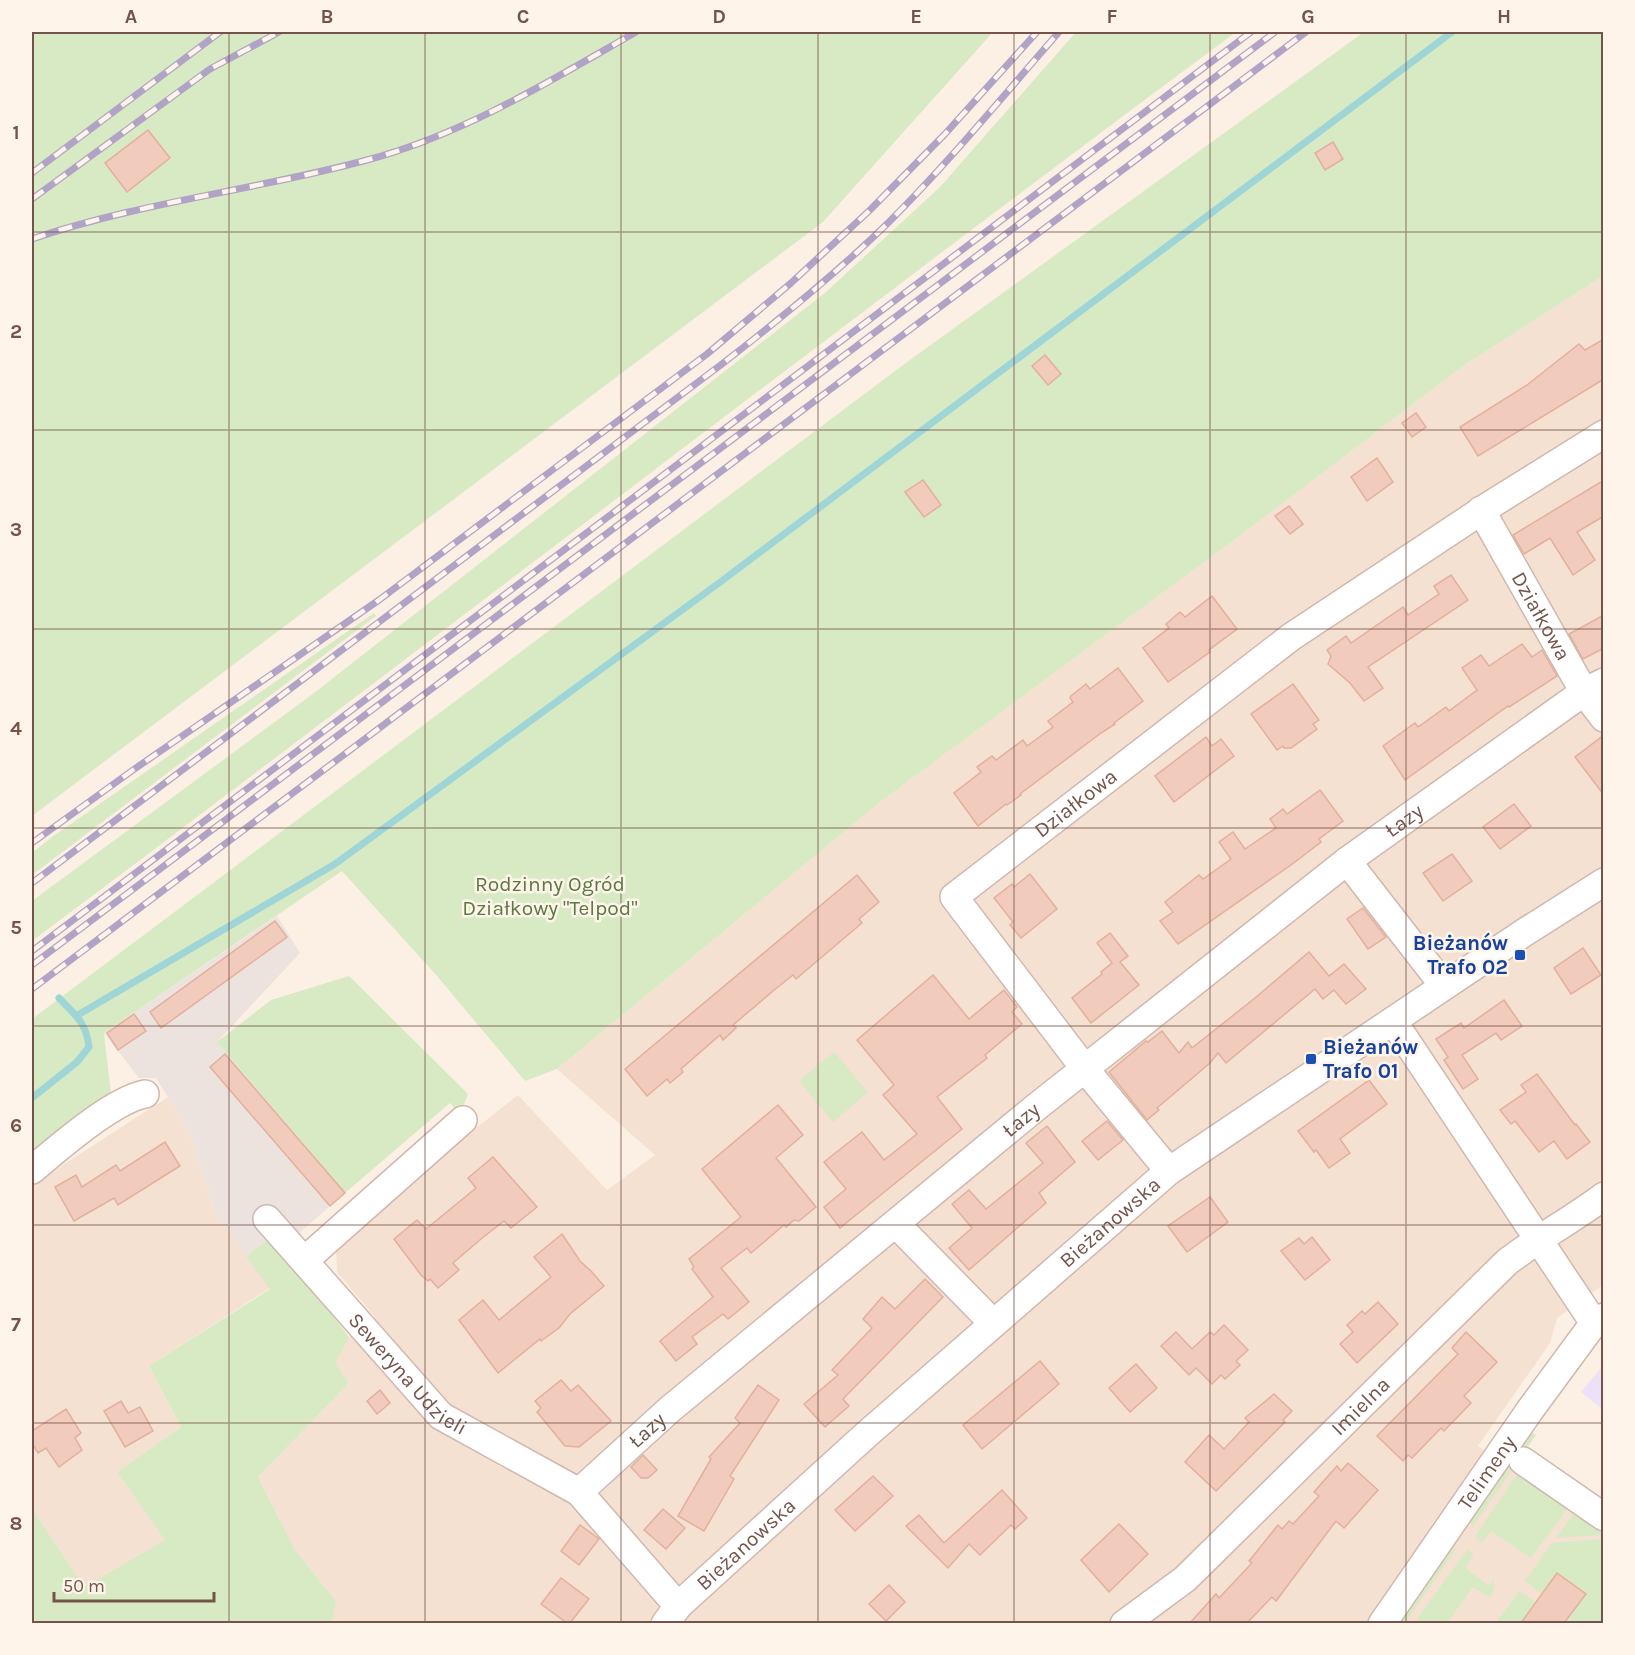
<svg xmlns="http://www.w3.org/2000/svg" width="1635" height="1655" font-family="Karla,sans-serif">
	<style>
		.residential { fill: #f4e1d2 }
		.industrial { fill: #ece3de }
		.education { fill: #ede1f8 }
		.green { fill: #d7eac3 }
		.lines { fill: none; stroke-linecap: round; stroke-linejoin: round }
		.stream { stroke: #9fd5d7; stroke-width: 7 }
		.building { fill: #f1cbbc; stroke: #e4af9c; stroke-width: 1.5 }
		.minor-casing { stroke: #d0b8ae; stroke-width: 30 }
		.minor { stroke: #fff; stroke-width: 27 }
		.rail-casing { stroke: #b1a3c6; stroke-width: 7 }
		.rail { stroke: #fff4ea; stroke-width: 4.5; stroke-dasharray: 14; stroke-linecap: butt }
		.grid { fill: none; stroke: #74544a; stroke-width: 1.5; stroke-opacity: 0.55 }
		.transit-dot { fill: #1a4fb4; stroke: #fff4ea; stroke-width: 2 }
		.labels { text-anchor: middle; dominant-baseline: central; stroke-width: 5; stroke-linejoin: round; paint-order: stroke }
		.street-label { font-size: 21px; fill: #74544a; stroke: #fff4ea }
		.park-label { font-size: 21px; fill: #597a42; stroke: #fff4ea }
		.transit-label { font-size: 21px; font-weight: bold; fill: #164399; stroke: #fff4ea; text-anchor: end }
		.neatline { fill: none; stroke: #74544a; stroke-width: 2 }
		.grid-label { font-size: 20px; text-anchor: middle; font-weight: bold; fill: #74544a }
	</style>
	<rect width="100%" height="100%" fill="#fcf0e4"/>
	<g class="residential">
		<polygon points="1603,276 1603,1285 1557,1318 1550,1343 1478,1446 1603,1533 1603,1623 332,1623 336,1601 295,1550 258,1477 349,1383 334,1363 349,1337 375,1317 337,1272 336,1251 475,1129 518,1095 607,1190 655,1155 557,1069 880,802 1246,531 1466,364"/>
		<polygon points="168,1097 191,1136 215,1212 270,1288 149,1366 181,1427 117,1472 166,1540 84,1587 32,1508 32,1185"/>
	</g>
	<polygon class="industrial" points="277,916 300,953 217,1042 345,1193 298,1234 272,1237 246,1256 215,1212 191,1136 168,1097 156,1078 139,1078 104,1033"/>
	<polygon class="education" points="1603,1366 1603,1410 1581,1392"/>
	<g class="green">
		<polygon points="32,32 993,32 823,222 32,816"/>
		<path d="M 1076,32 L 1236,32 C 832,332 434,640 32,941 L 32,901 L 314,693 L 826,292 L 940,187 Z"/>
		<polygon points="1364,32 1603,32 1603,276 1466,364 1246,531 880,802 557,1069 525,1081 437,976 342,871 104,1033 111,1094 32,1154 32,1019 903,365"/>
		<polygon points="374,613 376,616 32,875 32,853 52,837"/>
		<polygon points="349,976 468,1094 460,1114 450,1103 345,1193 217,1042 271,1000"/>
		<polygon points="834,1052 868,1092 833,1122 799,1081"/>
		<polygon points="272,1237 349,1337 335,1363 349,1383 258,1477 295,1550 336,1601 332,1623 32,1623 32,1508 84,1587 165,1540 117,1472 181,1427 149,1366 270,1289 246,1256"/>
		<polygon points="1529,1430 1536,1435 1472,1528 1468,1516"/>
		<polygon points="1526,1472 1569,1507 1531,1558 1491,1531 1482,1543 1475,1536 1517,1475"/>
		<polygon points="1576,1510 1603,1527 1603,1535 1556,1538"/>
		<polygon points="1603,1539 1603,1623 1564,1623 1586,1594 1557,1573 1542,1594 1525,1581 1552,1543"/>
		<polygon points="1445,1549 1456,1549 1405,1623 1394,1624"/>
		<polygon points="1467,1550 1474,1554 1465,1568 1489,1586 1494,1579 1494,1590 1490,1597 1473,1587 1447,1623 1414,1623"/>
		<polygon points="1519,1591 1536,1602 1521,1623 1495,1624"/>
	</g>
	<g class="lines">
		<g class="stream">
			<polyline points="76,1016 335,864 723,580 1452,32"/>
			<path d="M 32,1098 L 77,1062 L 89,1047 C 86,1022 76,1016 59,998"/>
		</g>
	</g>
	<g class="building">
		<polygon points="148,130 170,158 127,192 105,163"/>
		<polygon points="1333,142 1343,159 1325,170 1315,153"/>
		<polygon points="1604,339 1604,379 1478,456 1460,427 1527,385 1579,344 1585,350"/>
		<polygon points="1045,355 1061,374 1048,385 1032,366"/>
		<polygon points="1416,413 1426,427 1412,437 1402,423"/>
		<polygon points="1377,458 1393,482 1367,501 1351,477"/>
		<polygon points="923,480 941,505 924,517 905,492"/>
		<polygon points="1604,480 1604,516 1577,532 1595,560 1573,575 1550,538 1524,554 1513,535"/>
		<polygon points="1289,506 1303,524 1290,534 1275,516"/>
		<polygon points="1451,575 1468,600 1368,667 1383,688 1364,701 1350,683 1328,664 1331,656 1327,650 1346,636 1351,643 1403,607 1408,615 1439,594 1434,586"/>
		<polygon points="1212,596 1237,629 1209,650 1210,652 1168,682 1143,648 1169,628 1166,624 1180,612 1185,617"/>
		<polygon points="1604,615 1604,648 1583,659 1569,634"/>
		<polygon points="1522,644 1532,657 1542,650 1557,676 1509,707 1508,706 1405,780 1383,746 1415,723 1418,727 1446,707 1449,711 1477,690 1462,668 1481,655 1489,666"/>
		<polygon points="1118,668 1143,701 1114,723 1115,724 1101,733 1020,794 1021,795 1007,805 1006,804 978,826 954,793 981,772 977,767 992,756 996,760 1023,740 1027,746 1053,727 1048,721 1073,702 1070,698 1071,696 1086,684 1090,689"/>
		<polygon points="1293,684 1319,720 1313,724 1317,729 1291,748 1284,748 1283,746 1277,750 1251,714"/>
		<polygon points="1604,735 1604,795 1575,757"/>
		<polygon points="1206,737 1212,746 1221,739 1234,756 1174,802 1155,776"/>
		<polygon points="1320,790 1343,821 1319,839 1321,842 1291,865 1178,944 1160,921 1173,912 1165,902 1199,875 1203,879 1231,859 1219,842 1233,832 1245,849 1276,828 1270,819 1283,809 1287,814"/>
		<polygon points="1514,804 1531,826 1500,849 1483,827"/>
		<polygon points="1452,854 1472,881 1443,901 1423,873"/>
		<polygon points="1030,874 1057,909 1021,938 1010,925 1013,922 994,898 1012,884 1014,887"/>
		<polygon points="857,875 879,902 859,919 862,923 796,979 793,975 773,991 733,1025 736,1028 723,1040 720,1035 681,1069 683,1072 670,1083 667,1079 647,1096 625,1069"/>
		<polygon points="1363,908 1386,937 1368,949 1347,919"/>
		<polygon points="275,921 287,937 161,1028 150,1012"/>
		<polygon points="1110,933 1128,956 1120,962 1139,985 1091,1023 1072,998 1102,974 1101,972 1112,963 1097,943"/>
		<polygon points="1583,948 1601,975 1571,994 1554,968"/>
		<polygon points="1309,952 1329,976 1344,964 1366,989 1346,1004 1334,990 1323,999 1315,989 1226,1063 1218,1053 1210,1063 1157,1108 1159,1110 1147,1120 1109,1072 1146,1041 1148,1042 1162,1031 1179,1053 1188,1042 1192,1048 1255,998"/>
		<polygon points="933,975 969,1019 1004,990 1017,1007 1012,1012 1022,1024 985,1055 987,1058 937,1097 962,1129 840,1228 824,1207 846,1189 824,1162 862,1132 884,1160 917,1134 883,1095 894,1085 857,1040"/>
		<polygon points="1504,1000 1522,1026 1501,1040 1496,1033 1462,1055 1478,1079 1463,1089 1444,1060 1448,1057 1436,1039 1461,1023 1464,1028"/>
		<polygon points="134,1014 146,1031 118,1050 107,1033"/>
		<polygon points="225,1054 345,1193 330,1206 210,1067"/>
		<polygon points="1537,1074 1575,1125 1576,1124 1590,1142 1567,1159 1554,1141 1539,1152 1515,1121 1511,1124 1500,1110 1526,1092 1521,1085"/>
		<polygon points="1369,1080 1387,1104 1340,1139 1350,1153 1329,1168 1316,1150 1314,1152 1298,1131"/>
		<polygon points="778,1105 803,1135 776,1158 816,1207 799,1221 794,1220 786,1227 784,1225 751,1253 747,1248 721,1268 749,1302 728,1319 723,1314 692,1337 697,1344 676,1361 660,1341 713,1297 692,1269 694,1267 689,1259 741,1217 702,1169"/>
		<polygon points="1107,1121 1123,1140 1098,1160 1082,1141"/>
		<polygon points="1047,1126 1075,1162 1039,1193 1046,1203 969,1270 949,1248 972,1228 952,1204 969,1190 986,1209 1043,1163 1026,1143"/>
		<polygon points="165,1142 180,1166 118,1205 114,1198 74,1221 55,1187 76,1175 82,1187 116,1165 120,1171"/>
		<polygon points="493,1157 537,1207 511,1228 504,1221 481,1239 453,1263 459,1270 438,1288 430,1279 428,1281 421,1275 394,1239 417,1220 426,1229 476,1188 468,1178"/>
		<polygon points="1210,1197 1228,1222 1187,1252 1168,1226"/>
		<polygon points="562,1234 580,1261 591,1271 604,1286 570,1314 559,1328 541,1341 540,1339 498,1373 459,1320 483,1300 499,1320 551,1277 534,1257"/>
		<polygon points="1312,1237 1330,1260 1305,1280 1281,1251 1299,1238 1304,1244"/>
		<polygon points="925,1279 943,1297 843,1399 849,1406 825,1427 804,1404 838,1375 832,1370 872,1328 863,1319 882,1297 895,1309"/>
		<polygon points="1378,1302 1398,1324 1357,1363 1340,1344 1353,1332 1347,1325 1362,1311 1365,1314"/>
		<polygon points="1224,1325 1248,1350 1236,1361 1240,1365 1225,1379 1221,1375 1212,1384 1196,1368 1189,1375 1161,1346 1176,1332 1192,1349 1210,1332 1214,1335"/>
		<polygon points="1466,1332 1497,1362 1464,1396 1471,1403 1444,1431 1441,1428 1412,1458 1408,1455 1403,1461 1377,1436 1458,1354 1452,1348"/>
		<polygon points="1040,1361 1059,1384 982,1449 963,1425"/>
		<polygon points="1136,1364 1157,1388 1130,1412 1109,1388"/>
		<polygon points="561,1380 571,1391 578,1385 611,1421 579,1447 565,1446 537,1412 541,1408 535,1401"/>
		<polygon points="758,1385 779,1400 730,1476 734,1479 704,1531 678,1516 711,1459 709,1457 740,1423 735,1418"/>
		<polygon points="380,1390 390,1403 377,1414 367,1401"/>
		<polygon points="1274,1394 1292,1411 1283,1420 1285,1422 1216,1491 1185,1462 1209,1435 1224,1449 1249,1422 1245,1418"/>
		<polygon points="121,1401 128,1413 140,1407 153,1431 125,1447 104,1411"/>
		<polygon points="66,1409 81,1433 75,1438 82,1450 59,1467 46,1448 38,1453 32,1443 32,1431"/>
		<polygon points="643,1455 657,1470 648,1478 641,1478 631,1467"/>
		<polygon points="1348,1463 1378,1490 1344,1528 1336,1521 1276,1601 1272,1597 1247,1623 1190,1623 1216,1594 1219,1598 1252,1563 1249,1561 1278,1525 1282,1529 1289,1521 1293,1524 1319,1496 1314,1492 1337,1466 1341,1471"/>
		<polygon points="873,1476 893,1496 855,1531 835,1510"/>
		<polygon points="1002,1490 1027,1518 1015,1529 1011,1525 980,1555 969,1544 948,1568 906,1526 919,1515 944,1543"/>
		<polygon points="663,1509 685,1528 666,1549 644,1530"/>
		<polygon points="1119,1524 1148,1554 1109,1592 1081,1560"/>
		<polygon points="580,1525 599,1539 579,1565 561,1551"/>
		<polygon points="1557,1573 1586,1594 1564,1623 1521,1623"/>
		<polygon points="561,1578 589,1599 570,1623 567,1623 541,1604"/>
		<polygon points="889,1585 905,1602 886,1621 869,1604"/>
	</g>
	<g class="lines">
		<g class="minor-casing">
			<g id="minor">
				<path id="s1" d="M 1481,510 L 1584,692 L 1604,718"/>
				<polyline points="1347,861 1444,986"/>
				<polyline points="1393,1021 1594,1323"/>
				<path d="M 32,1170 C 58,1148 113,1100 145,1094"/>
				<path id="s2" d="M 1169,1171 L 1085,1069 L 954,897 L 1291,637 L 1487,507 L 1604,434"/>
				<path id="s3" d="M 267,1219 L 441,1416 L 579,1492"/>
				<polyline points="896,1224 993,1323"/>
				<polyline points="305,1260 463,1120"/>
				<polyline points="1523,1461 1604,1517"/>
				<path id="s4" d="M 678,1606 L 579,1492 L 669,1410 L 1035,1108 L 1347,861 L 1584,692 L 1604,682"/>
				<path id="s5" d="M 665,1624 L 678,1606 L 867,1434 L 1169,1171 L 1525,932 L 1604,882"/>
				<path id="s6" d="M 1124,1624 L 1185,1579 L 1507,1262 C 1538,1238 1572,1220 1604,1196"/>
				<path id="s7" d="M 1382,1624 L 1530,1410 L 1594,1323 L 1604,1317"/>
			</g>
		</g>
		<use href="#minor" class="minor"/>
		<g class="rail-casing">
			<g id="rail">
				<polyline points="32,173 220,32"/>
				<polyline points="32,199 210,69 279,32"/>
				<path d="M 32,239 C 141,202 256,190 367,160 C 464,134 550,81 636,32"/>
				<polyline points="32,843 133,770 379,600 707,354 791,283 870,210 945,134 1037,32"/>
				<path d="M 32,883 L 722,364 C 780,319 837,273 889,222 C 949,162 1004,95 1059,32"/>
				<polyline points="32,951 1251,32"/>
				<polyline points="32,965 1275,32"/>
				<polyline points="32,989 1306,32"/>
			</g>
		</g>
		<use href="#rail" class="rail"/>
	</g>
	<path class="grid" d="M 229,32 L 229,1624M 425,32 L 425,1624M 621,32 L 621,1624M 818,32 L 818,1624M 1014,32 L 1014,1624M 1210,32 L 1210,1624M 1406,32 L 1406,1624M 32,232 L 1604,232M 32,430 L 1604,430M 32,629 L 1604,629M 32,828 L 1604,828M 32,1026 L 1604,1026M 32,1225 L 1604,1225M 32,1423 L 1604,1423"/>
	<g class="transit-dot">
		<rect x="1514" y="949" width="12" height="12" rx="3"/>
		<rect x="1305" y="1053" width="12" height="12" rx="3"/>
	</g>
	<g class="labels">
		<g class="street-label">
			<text stroke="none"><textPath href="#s1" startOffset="122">Działkowa</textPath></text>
			<text stroke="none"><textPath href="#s2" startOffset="502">Działkowa</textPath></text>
			<text stroke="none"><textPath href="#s4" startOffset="1215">Łazy</textPath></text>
			<text stroke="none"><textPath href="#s4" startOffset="729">Łazy</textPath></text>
			<text stroke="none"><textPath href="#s5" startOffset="600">Bieżanowska</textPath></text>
			<text stroke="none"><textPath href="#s3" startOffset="210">Seweryna Udzieli</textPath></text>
			<text stroke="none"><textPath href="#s6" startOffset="322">Imielna</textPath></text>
			<text stroke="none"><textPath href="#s4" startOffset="243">Łazy</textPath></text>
			<text stroke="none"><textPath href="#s7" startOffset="184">Telimeny</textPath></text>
			<text stroke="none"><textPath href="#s5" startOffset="114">Bieżanowska</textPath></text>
		</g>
		<g class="park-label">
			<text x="550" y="884">Rodzinny Ogród<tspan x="550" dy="24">Działkowy "Telpod"</tspan></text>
		</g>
		<g class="transit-label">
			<text x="1508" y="943">Bieżanów<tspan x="1508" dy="24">Trafo 02</tspan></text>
			<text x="1323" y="1047" text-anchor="start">Bieżanów<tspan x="1323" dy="24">Trafo 01</tspan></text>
		</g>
	</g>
	<rect width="1635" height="1655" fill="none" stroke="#fff4ea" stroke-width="66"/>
	<path d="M54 1592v9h160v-9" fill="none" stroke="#74544a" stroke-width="3"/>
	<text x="63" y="1592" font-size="18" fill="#74544a" stroke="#fff4ea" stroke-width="4.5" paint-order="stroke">50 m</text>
	<rect x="33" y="33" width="1569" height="1589" class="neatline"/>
	<g class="grid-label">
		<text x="131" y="23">A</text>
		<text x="327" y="23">B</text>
		<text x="523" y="23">C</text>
		<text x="719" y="23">D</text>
		<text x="916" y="23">E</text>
		<text x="1112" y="23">F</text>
		<text x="1308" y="23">G</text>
		<text x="1504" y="23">H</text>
		<text x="16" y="139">1</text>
		<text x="16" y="338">2</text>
		<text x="16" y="536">3</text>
		<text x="16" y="735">4</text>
		<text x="16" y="934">5</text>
		<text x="16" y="1132">6</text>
		<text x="16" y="1331">7</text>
		<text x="16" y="1530">8</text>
	</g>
</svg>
